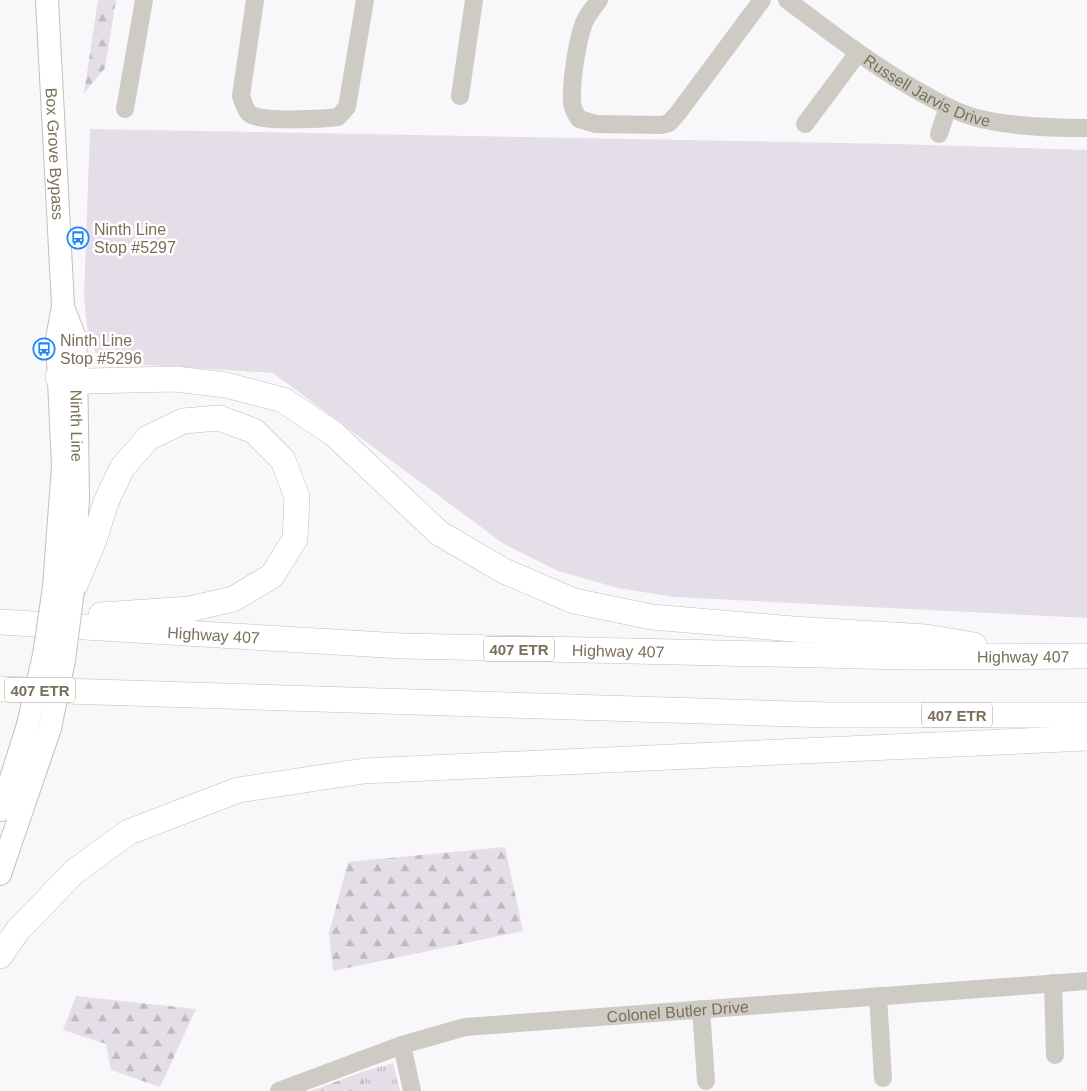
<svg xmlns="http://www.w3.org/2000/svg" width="1087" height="1091" font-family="Helvetica,sans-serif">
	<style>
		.grass { fill: #e5dde7 }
		.forest { fill: url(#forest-firs) }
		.park { fill: url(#park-tufts) }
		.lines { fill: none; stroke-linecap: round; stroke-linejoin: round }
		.major-casing { stroke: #c3c1ba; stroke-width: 24 }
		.highway-casing { stroke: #c2bfba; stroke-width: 26 }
		.minor { stroke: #cecbc5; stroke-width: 18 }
		.major { stroke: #fff; stroke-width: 22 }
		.highway { stroke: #fff; stroke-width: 25 }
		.major-bridge-casing { stroke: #c3c1ba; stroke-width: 24; stroke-linecap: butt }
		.major-bridge { stroke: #fff; stroke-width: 22 }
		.labels { text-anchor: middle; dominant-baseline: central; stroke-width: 5; stroke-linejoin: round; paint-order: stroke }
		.shield { fill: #fff; stroke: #a29b8b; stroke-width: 1 }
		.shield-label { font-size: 15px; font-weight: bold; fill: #7a7059 }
		.street-label { font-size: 16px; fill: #7a7059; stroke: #fff }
		.poi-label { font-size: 16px; fill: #7a7059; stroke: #fff; text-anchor: start }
	</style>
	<defs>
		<pattern id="forest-firs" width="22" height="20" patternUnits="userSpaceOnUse" patternTransform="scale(1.25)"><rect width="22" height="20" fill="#e5dde7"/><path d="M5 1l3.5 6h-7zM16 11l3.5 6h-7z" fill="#bfb8be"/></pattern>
		<pattern id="park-tufts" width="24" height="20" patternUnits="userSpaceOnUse" patternTransform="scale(1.25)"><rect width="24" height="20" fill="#e5dde7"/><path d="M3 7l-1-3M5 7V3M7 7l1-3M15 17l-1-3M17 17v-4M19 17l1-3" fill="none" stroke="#bfb8be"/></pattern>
	</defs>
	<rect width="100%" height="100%" fill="#f8f8fa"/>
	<polygon class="grass" points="90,129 895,144 1087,150 1087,618 674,597 618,588 558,571 504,544 273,373 100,362 88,336 84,297"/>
	<g class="forest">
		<polygon points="98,0 116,0 105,68 84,93"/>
		<polygon points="505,847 523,931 333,971 329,933 348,862"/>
		<polygon points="76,996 196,1009 160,1087 111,1070 106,1044 63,1030"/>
		<polygon points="362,1072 366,1091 311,1091"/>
	</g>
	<polygon class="park" points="393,1063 400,1091 366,1091 362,1072"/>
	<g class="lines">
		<g class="major-casing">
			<g id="major">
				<path id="s3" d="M 47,0 L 63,306 L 57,339 L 63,466 L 54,587"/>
				<path id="s4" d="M 63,307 L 75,338 L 76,359 L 78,498 L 73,583"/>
				<polyline points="1,810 28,725"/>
				<polyline points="0,874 50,728"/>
			</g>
		</g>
		<g class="highway-casing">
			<g id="highway">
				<polyline points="58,377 89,381 176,379 226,385 283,400 334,434 439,533 504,571 574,601 652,617 793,629 926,637 974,645"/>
				<polyline points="73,590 94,540 106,502 122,468 148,438 183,421 219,418 254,431 283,460 297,497 295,539 272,576 233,599 190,609 101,615"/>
				<path id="s5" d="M 0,622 L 402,646 L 906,657 L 1087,656"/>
				<polyline points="0,689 828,715 1087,715"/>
				<polyline points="0,802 6,792"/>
				<polyline points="0,956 18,930 75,871 129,832 238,790 364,771 1087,738"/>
			</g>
		</g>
		<g class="minor">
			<path d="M 255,0 L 241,96 C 244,103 245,112 252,115 C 266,122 321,119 338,117 L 347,107 L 365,0"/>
			<path d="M 599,0 C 594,7 587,15 584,23 C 577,41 571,82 572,101 C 572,108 575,113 579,119 L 596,124 L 661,125 L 669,123 L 678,113 L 762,0"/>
			<path id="s1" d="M 787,0 C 833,34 878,70 929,97 C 945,106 963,115 981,119 C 1016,127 1052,128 1087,128"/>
			<polyline points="460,96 474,0"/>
			<polyline points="125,109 144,0"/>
			<polyline points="805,124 858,53"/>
			<polyline points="939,134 948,107"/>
			<polyline points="1053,983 1055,1055"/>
			<polyline points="878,996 883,1078"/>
			<polyline points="701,1009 706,1081"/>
			<polyline points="402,1045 412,1091"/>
			<path id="s2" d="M 279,1091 L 402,1045 L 465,1027 L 1087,981"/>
		</g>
		<use href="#major" class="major"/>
		<use href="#highway" class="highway"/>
		<g class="major-bridge-casing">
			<g id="major-bridge">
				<polyline points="28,725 44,655 54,587"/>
				<polyline points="50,728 64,660 73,590"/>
			</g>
		</g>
		<use href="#major-bridge" class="major-bridge"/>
	</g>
	<defs>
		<g id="bus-ring" transform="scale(1.125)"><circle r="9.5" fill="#fff" stroke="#1c87f6" stroke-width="1.5"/><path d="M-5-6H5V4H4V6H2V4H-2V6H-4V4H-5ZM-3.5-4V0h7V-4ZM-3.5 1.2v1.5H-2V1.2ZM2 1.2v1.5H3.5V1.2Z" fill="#1c87f6"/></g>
	</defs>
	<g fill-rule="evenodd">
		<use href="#bus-ring" x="78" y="238"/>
		<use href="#bus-ring" x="44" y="349"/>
	</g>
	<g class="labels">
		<g class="shield">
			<rect x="484" y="636.5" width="70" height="25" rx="4"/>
			<rect x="5" y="677.5" width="70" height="25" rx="4"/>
			<rect x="922" y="702.5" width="70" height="25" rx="4"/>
		</g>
		<g class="shield-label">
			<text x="519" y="649">407 ETR</text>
			<text x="40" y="690">407 ETR</text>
			<text x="957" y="715">407 ETR</text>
		</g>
		<g class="street-label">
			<text stroke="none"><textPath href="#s1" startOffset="168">Russell Jarvis Drive</textPath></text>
			<text stroke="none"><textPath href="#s3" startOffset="154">Box Grove Bypass</textPath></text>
			<text stroke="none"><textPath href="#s4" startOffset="121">Ninth Line</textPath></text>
			<text stroke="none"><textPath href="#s5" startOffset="214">Highway 407</textPath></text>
			<text stroke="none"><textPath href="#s5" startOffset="619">Highway 407</textPath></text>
			<text stroke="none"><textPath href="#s5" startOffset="1024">Highway 407</textPath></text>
			<text stroke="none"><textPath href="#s2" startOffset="410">Colonel Butler Drive</textPath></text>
		</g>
		<g class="poi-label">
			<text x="94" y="229">Ninth Line<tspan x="94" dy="18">Stop #5297</tspan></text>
			<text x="60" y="340">Ninth Line<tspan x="60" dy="18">Stop #5296</tspan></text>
		</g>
	</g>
</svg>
